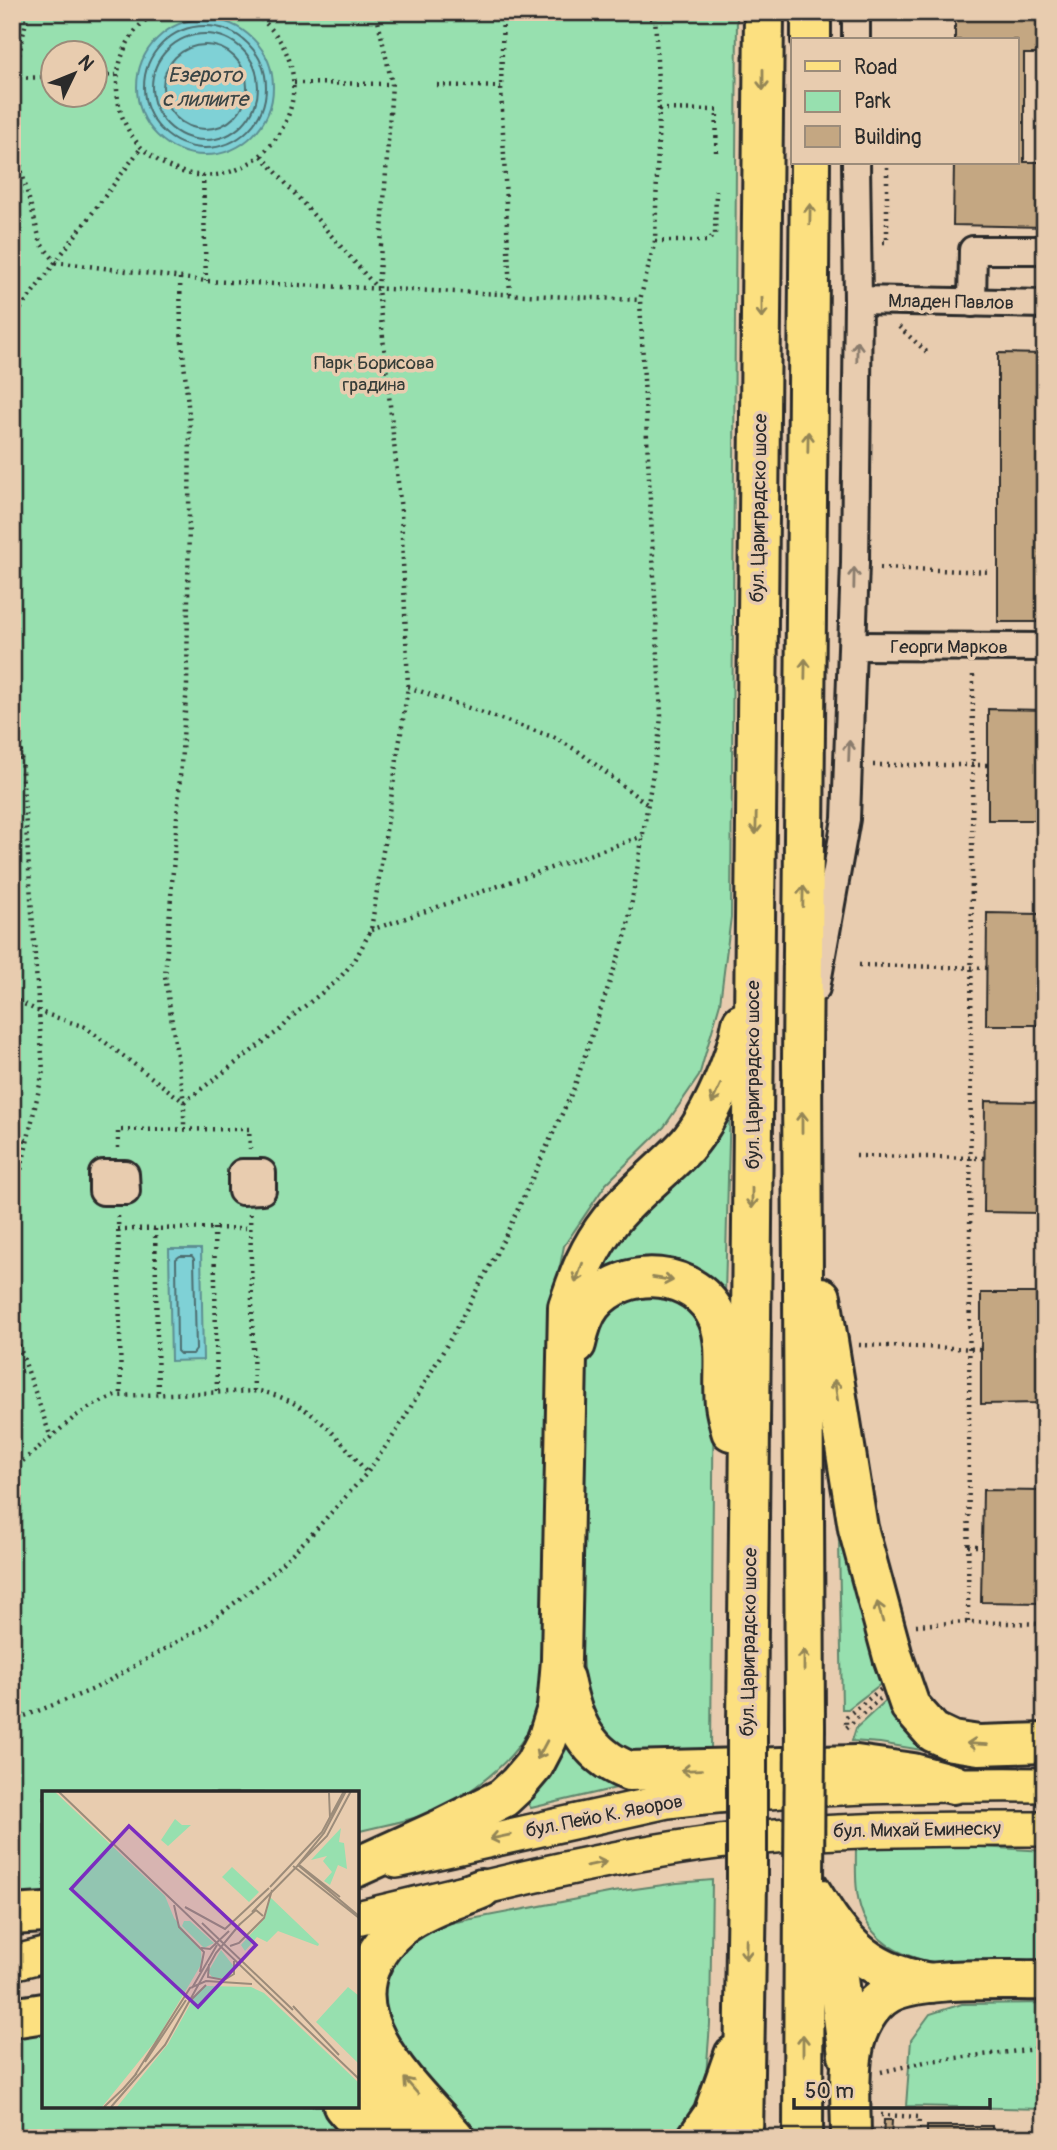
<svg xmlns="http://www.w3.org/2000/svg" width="1057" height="2150" font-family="Pangolin,sans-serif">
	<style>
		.green { fill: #97e0af; stroke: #61866d; stroke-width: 2; fill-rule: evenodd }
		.water { fill: #7fd1d6; stroke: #5d8f92; stroke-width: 2 }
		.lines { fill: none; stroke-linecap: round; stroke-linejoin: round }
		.shore { stroke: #4d6d6f; stroke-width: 2 }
		.building { fill: #c4a782; stroke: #2b2b2b; stroke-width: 2 }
		.minor-casing { stroke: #2b2b2b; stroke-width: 32 }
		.major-casing { stroke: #2b2b2b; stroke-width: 38 }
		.highway-casing { stroke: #2b2b2b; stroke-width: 44 }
		.path { stroke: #2b2b2b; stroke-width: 4.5; stroke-dasharray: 2 5; stroke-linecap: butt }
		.minor { stroke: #e8ccaf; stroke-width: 26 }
		.major { stroke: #fce080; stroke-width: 33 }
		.highway { stroke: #fce080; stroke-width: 38 }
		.highway-bridge-casing { stroke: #2b2b2b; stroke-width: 44; stroke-linecap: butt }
		.highway-bridge { stroke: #fce080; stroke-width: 38 }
		.oneway { stroke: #948656 }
		.oneway2 { stroke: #8a7c6d }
		.labels { text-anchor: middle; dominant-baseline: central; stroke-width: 7; stroke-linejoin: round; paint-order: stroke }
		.street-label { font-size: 19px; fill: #2b2b2b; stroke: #e8ccaf }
		.park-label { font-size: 19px; fill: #363d38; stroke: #e8ccaf }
		.water-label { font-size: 21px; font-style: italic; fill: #384445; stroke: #e8ccaf }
		.inset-road { fill: none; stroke: #9c8c7a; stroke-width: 2 }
		.view { fill: #7b2cbf; fill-opacity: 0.15; stroke: #7b2cbf; stroke-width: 3.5 }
		.inset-edge { fill: none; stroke: #2b2b2b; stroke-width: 3.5 }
	</style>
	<rect width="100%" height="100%" fill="#e8ccaf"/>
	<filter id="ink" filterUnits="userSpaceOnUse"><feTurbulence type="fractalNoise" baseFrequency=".0143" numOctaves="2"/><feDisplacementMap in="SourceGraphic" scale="14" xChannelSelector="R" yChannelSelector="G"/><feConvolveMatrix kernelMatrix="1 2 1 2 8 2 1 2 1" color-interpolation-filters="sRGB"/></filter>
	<g filter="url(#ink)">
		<g class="green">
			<path d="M 12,12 L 737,12 L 731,917 L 720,1003 L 699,1076 L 664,1127 L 606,1184 L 564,1246 L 553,1301 L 543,1660 C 540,1683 539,1706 529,1728 C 515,1761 467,1797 435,1811 C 411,1821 382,1825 357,1832 L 357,1793 L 44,1793 L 44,1899 L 12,1904 ZM 52,52 L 94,52 L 94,94 L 52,94 Z"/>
			<polygon points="730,1103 725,1294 724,1296 600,1276 611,1249"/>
			<polygon points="664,1294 693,1307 714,1346 711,1752 627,1752 606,1736 589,1710 584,1682 581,1638 587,1348 598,1320 627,1297"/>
			<polygon points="824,1408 886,1680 848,1709 842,1709 839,1541"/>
			<polygon points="892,1695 951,1755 880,1743 852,1741 856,1728"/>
			<polygon points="563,1743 590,1771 616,1788 531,1808 526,1801"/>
			<path d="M 856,1845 L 964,1846 L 1045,1851 L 1045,1962 C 987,1963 892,1980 863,1915 C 854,1893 856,1868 856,1845 Z"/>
			<polygon points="712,1880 710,2024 705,2089 693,2117 675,2138 477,2138 389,2035 379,2003 395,1951 407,1940 440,1925 614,1892 677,1883"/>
			<polygon points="1045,2003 1045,2109 906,2106 911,2040 930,2014 962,2004"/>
			<polygon points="44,2030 44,2106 323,2106 349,2138 12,2138 12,2038"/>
		</g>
		<g class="water">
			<circle cx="205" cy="87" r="68"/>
			<polygon points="169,1249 201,1249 203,1360 171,1361"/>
		</g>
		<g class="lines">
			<g class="shore">
				<circle cx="205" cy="87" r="61"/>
				<circle cx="205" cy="87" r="53"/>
				<circle cx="205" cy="87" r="42"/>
				<polygon points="180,1256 192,1256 194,1259 196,1350 193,1354 180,1354 177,1351 176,1259"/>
			</g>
		</g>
		<g class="building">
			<polygon points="955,12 1038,12 1038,54 1024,54 1024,162 1045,162 1045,227 953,225 954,163 1017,163 1017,40 955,40"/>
			<polygon points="998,353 1045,354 1045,622 998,622"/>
			<polygon points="988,709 1045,710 1045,820 988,820"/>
			<polygon points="987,913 1042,914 1041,1025 986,1025"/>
			<polygon points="985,1101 1043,1102 1042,1213 984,1212"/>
			<polygon points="981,1293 1042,1293 1042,1403 981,1404"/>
			<polygon points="983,1490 1044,1491 1042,1603 981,1602"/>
			<polygon points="884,2120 892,2120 891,2138 883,2138"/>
			<rect x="927" y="2126" width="65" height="12"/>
		</g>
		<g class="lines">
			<g class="minor-casing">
				<g id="minor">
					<polyline points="856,40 856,12"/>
					<polyline points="858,300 1045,304"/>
					<polyline points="972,303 973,250 1045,250"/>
					<polyline points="853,646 1045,647"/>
					<polyline points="816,988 846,819 855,563 858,300 856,163"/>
					<polygon points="242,1173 262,1173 262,1190 242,1191"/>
					<polygon points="103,1174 125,1174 126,1191 103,1191"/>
				</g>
			</g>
			<g class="major-casing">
				<g id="major">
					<path d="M 397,1861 L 668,1801 C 792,1787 919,1784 1045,1785"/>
					<path d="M 357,1918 C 474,1890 591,1859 710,1843 C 823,1828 932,1829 1045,1829"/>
					<polyline points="12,1963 44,1955"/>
				</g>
			</g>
			<g class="highway-casing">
				<g id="highway">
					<polyline points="811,40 811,12"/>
					<polyline points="821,1297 858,1528 893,1657 910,1706 933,1732 952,1741 979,1745 1045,1743"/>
					<path d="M 576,1344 C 579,1330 583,1315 592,1304 C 625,1264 697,1269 718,1319 C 729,1345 722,1377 725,1404 C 726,1413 729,1422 731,1431"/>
					<path d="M 564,1679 C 572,1720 586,1755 629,1771 L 856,1765 L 913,1773 L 953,1784"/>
					<polyline points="747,1728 764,12"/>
					<polyline points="805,1728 802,1063 810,163"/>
					<path d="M 357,1867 L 443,1828 L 503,1798 L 518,1784 L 534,1765 L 547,1740 L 557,1708 L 561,1660 L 568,1307 C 579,1274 588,1249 610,1221 C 632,1193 663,1171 687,1145 C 711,1117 736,1059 742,1023"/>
					<path d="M 804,1880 C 840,1939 859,1970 930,1983"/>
					<polyline points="12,1915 44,1913"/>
					<polyline points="831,1925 848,2055"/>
					<polyline points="12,2018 44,2013"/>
					<polyline points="357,2064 419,2138"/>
					<polyline points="343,2106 371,2138"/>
					<path d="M 455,2138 C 417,2093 338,2026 373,1961 C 379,1949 388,1937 399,1928 C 422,1909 454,1900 481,1889"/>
					<polyline points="697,2138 713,2115 734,2055"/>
					<polyline points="743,2138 747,1881"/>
					<polyline points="803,2138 804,1880"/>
					<path d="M 851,2138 C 851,2109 848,2079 853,2051 C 856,2030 869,2004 889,1993 C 922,1976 1006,1981 1045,1980"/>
				</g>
			</g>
			<g class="path">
				<polyline points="28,12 14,78 21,169 41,244 56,262 206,281 640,300"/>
				<path d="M 157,12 C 130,27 116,60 117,89 C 118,114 129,139 149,154 C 243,229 355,90 253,12"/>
				<polyline points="503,12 501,87 510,295"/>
				<polyline points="638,12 655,21"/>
				<polyline points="94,76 116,75"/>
				<polyline points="12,78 52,77"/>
				<polyline points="294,83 392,84"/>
				<polyline points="437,85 501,87"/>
				<polyline points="659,109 717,110 716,152"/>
				<polyline points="262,156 377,288"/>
				<polyline points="203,175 206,281"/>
				<polyline points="655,241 706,241 715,235 716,190"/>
				<polyline points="883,242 887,242 887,163"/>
				<polyline points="180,278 181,331 190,426 187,685 165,976 184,1102 184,1129"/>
				<polyline points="12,320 141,148"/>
				<polyline points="899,327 929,354"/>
				<polyline points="880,568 991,572"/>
				<polyline points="12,625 43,1071 17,1188 12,1199"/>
				<polyline points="408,687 553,737 578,751 648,805"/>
				<polyline points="873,765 988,765"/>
				<polyline points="371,930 643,836"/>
				<polyline points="859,965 987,968"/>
				<polyline points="12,998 40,1012 85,1027 184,1102"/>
				<polyline points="184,1102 281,1029 296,1013 337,981 355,960 371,930 408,687 401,511 378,289 392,84 376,12"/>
				<polyline points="12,1133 28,1141"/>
				<polyline points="118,1148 118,1130 249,1129 250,1149"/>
				<polyline points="856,1156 985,1158"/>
				<polyline points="250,1214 254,1391"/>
				<polyline points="118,1216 121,1395"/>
				<polyline points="214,1228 217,1392"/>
				<polyline points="118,1229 250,1228"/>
				<polyline points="155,1229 158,1394"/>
				<polyline points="12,1325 51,1438"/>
				<polyline points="859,1345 981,1349"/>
				<path d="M 12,1470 L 76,1416 L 92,1406 L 115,1396 L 259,1391 C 309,1401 337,1435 367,1473"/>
				<polyline points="968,1546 982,1546"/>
				<polyline points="968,1622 973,671"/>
				<polyline points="916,1625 968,1622 1045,1624"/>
				<polygon points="885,1686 890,1687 888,1692 846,1728 846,1717"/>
				<polyline points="12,1721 94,1689 205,1626 269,1576 310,1536 367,1473 398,1429 452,1336 504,1239 574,1088 627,931 659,736 661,716 640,300 655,241 659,109 655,12"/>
				<polyline points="881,2072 929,2061 1045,2048"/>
				<polyline points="881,2115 919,2117 918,2138"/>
			</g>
			<use href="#minor" class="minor"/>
			<use href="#major" class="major"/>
			<use href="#highway" class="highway"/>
			<g class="highway-bridge-casing">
				<g id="highway-bridge">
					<polyline points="747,1728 747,1881"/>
					<polyline points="804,1880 805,1728"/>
				</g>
			</g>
			<use href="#highway-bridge" class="highway-bridge"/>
		</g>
		<defs><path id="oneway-shaft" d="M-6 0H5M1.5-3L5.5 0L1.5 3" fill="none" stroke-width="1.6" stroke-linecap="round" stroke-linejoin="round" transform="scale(1.75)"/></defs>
		<g class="oneway">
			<use href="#oneway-shaft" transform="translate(763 80) rotate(90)"/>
			<use href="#oneway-shaft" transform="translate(810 214) rotate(-89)"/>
			<use href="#oneway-shaft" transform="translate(762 308) rotate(90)"/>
			<use href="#oneway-shaft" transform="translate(808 442) rotate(-89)"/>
			<use href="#oneway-shaft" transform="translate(805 669) rotate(-89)"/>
			<use href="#oneway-shaft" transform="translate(756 824) rotate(91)"/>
			<use href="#oneway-shaft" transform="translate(803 896) rotate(-89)"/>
			<use href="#oneway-shaft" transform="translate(716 1094) rotate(115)"/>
			<use href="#oneway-shaft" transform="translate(802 1122) rotate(-90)"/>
			<use href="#oneway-shaft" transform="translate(752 1198) rotate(90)"/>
			<use href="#oneway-shaft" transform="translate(579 1273) rotate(110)"/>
			<use href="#oneway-shaft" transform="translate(663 1279) rotate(9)"/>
			<use href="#oneway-shaft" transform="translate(836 1390) rotate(-99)"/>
			<use href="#oneway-shaft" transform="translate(880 1612) rotate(-106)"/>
			<use href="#oneway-shaft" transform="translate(804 1660) rotate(-90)"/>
			<use href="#oneway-shaft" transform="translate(977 1744) rotate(-177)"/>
			<use href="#oneway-shaft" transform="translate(542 1750) rotate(118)"/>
			<use href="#oneway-shaft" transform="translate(691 1770) rotate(178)"/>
			<use href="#oneway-shaft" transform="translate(500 1837) rotate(168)"/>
			<use href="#oneway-shaft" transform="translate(596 1864) rotate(-12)"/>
			<use href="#oneway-shaft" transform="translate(746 1949) rotate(91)"/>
			<use href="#oneway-shaft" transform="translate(803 2045) rotate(-90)"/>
			<use href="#oneway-shaft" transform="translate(411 2086) rotate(-131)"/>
		</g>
		<g class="oneway2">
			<use href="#oneway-shaft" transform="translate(857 351) rotate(-89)"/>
			<use href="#oneway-shaft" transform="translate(854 578) rotate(-89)"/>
			<use href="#oneway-shaft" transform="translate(849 751) rotate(-88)"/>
		</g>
	</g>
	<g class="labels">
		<g class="street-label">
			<text transform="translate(951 302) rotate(1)">Младен Павлов</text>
			<text transform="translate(759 508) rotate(-89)">бул. Цариградско шосе</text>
			<text x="949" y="647">Георги Марков</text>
			<text transform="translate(753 1075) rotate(-90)">бул. Цариградско шосе</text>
			<text transform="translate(749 1642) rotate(-89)">бул. Цариградско шосе</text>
			<text transform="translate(604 1816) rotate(-11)">бул. Пейо К. Яворов</text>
			<text transform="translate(917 1830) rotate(-1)">бул. Михай Еминеску</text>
		</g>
		<g class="park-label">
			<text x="374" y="363">Парк Борисова<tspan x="374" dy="22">градина</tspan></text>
		</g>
		<g class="water-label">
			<text x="205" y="75">Езерото<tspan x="205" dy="24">с лилиите</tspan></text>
		</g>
	</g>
	<g transform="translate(42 1791)">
		<rect width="317" height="317" fill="#e8ccaf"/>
		<path d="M 0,0 L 12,0 L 123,105 L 132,127 L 159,160 L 160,172 L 115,248 L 60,316 L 0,316 ZM 133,28 L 140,34 L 149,34 L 126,55 L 119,49 ZM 299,37 L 297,51 L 302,52 L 305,78 L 296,74 L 288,94 L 282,90 L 290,81 L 281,70 L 285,65 L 269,69 ZM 190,76 L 217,101 L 207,111 L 180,86 ZM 228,106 L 277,153 L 276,155 L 236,140 L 225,151 L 215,146 L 203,160 L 199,154 L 223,127 ZM 142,130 L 148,130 L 172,152 L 162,157 L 140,135 ZM 179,159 L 193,177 L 186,187 L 171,187 L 166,181 ZM 164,195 L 209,196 L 222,202 L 317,292 L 317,316 L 75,316 L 126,253 L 155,201 ZM 306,196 L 317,205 L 317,273 L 274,231 Z" fill="#97e0af"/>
		<path class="inset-road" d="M 16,0 L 317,288M 304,0 L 282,42 L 256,74 L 317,125M 287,2 L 288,27M 256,73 L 298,106M 251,75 L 317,127M 228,96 L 280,41 L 302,0M 132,114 L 137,136 L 162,161 L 158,181M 143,116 L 183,138 L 227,97M 210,121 L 285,45 L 309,0M 160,132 L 251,219M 197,134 L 214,119 L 221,125M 188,155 L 197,152 L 222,127 L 230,99M 159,157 L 168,158 L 187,140M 167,173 L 166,186 L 182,189 L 192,183 L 192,170M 150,197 L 175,154M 147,211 L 164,194M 251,215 L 297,264M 103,271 L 144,209M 93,284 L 148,197 L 164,190 L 210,193M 81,298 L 95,282M 62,316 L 83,296M 69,316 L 123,254 L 174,162 L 198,133"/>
		<path class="view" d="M 87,35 L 214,154 L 156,216 L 29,98 Z"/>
		<rect width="317" height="317" class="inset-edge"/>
	</g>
	<rect width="1057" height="2150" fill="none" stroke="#e8ccaf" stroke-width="42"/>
	<rect x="21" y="21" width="1015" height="2108" fill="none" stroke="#2b2b2b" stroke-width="2.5" filter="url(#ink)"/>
	<rect x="791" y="38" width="228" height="126" fill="#e8ccaf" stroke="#9c8c7a" stroke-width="2"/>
	<rect x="805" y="61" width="35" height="10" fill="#fce080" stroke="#9c8c7a" stroke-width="2"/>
	<text x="854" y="74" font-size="21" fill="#2b2b2b">Road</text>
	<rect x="805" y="91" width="35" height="21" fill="#97e0af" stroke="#9c8c7a" stroke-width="2"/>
	<text x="854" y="108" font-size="21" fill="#2b2b2b">Park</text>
	<rect x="805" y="126" width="35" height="21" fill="#c4a782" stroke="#9c8c7a" stroke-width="2"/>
	<text x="854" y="144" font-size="21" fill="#2b2b2b">Building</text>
	<g transform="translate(74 74) rotate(47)"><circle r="33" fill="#e8ccaf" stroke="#9c8c7a" stroke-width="2"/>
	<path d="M0-5L12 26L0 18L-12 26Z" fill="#2b2b2b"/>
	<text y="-10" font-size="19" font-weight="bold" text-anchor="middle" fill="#2b2b2b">N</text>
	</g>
	<path d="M794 2098v10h196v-10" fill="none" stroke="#2b2b2b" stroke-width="3.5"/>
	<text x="805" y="2098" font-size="21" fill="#2b2b2b" stroke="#e8ccaf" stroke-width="5" paint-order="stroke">50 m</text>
</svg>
